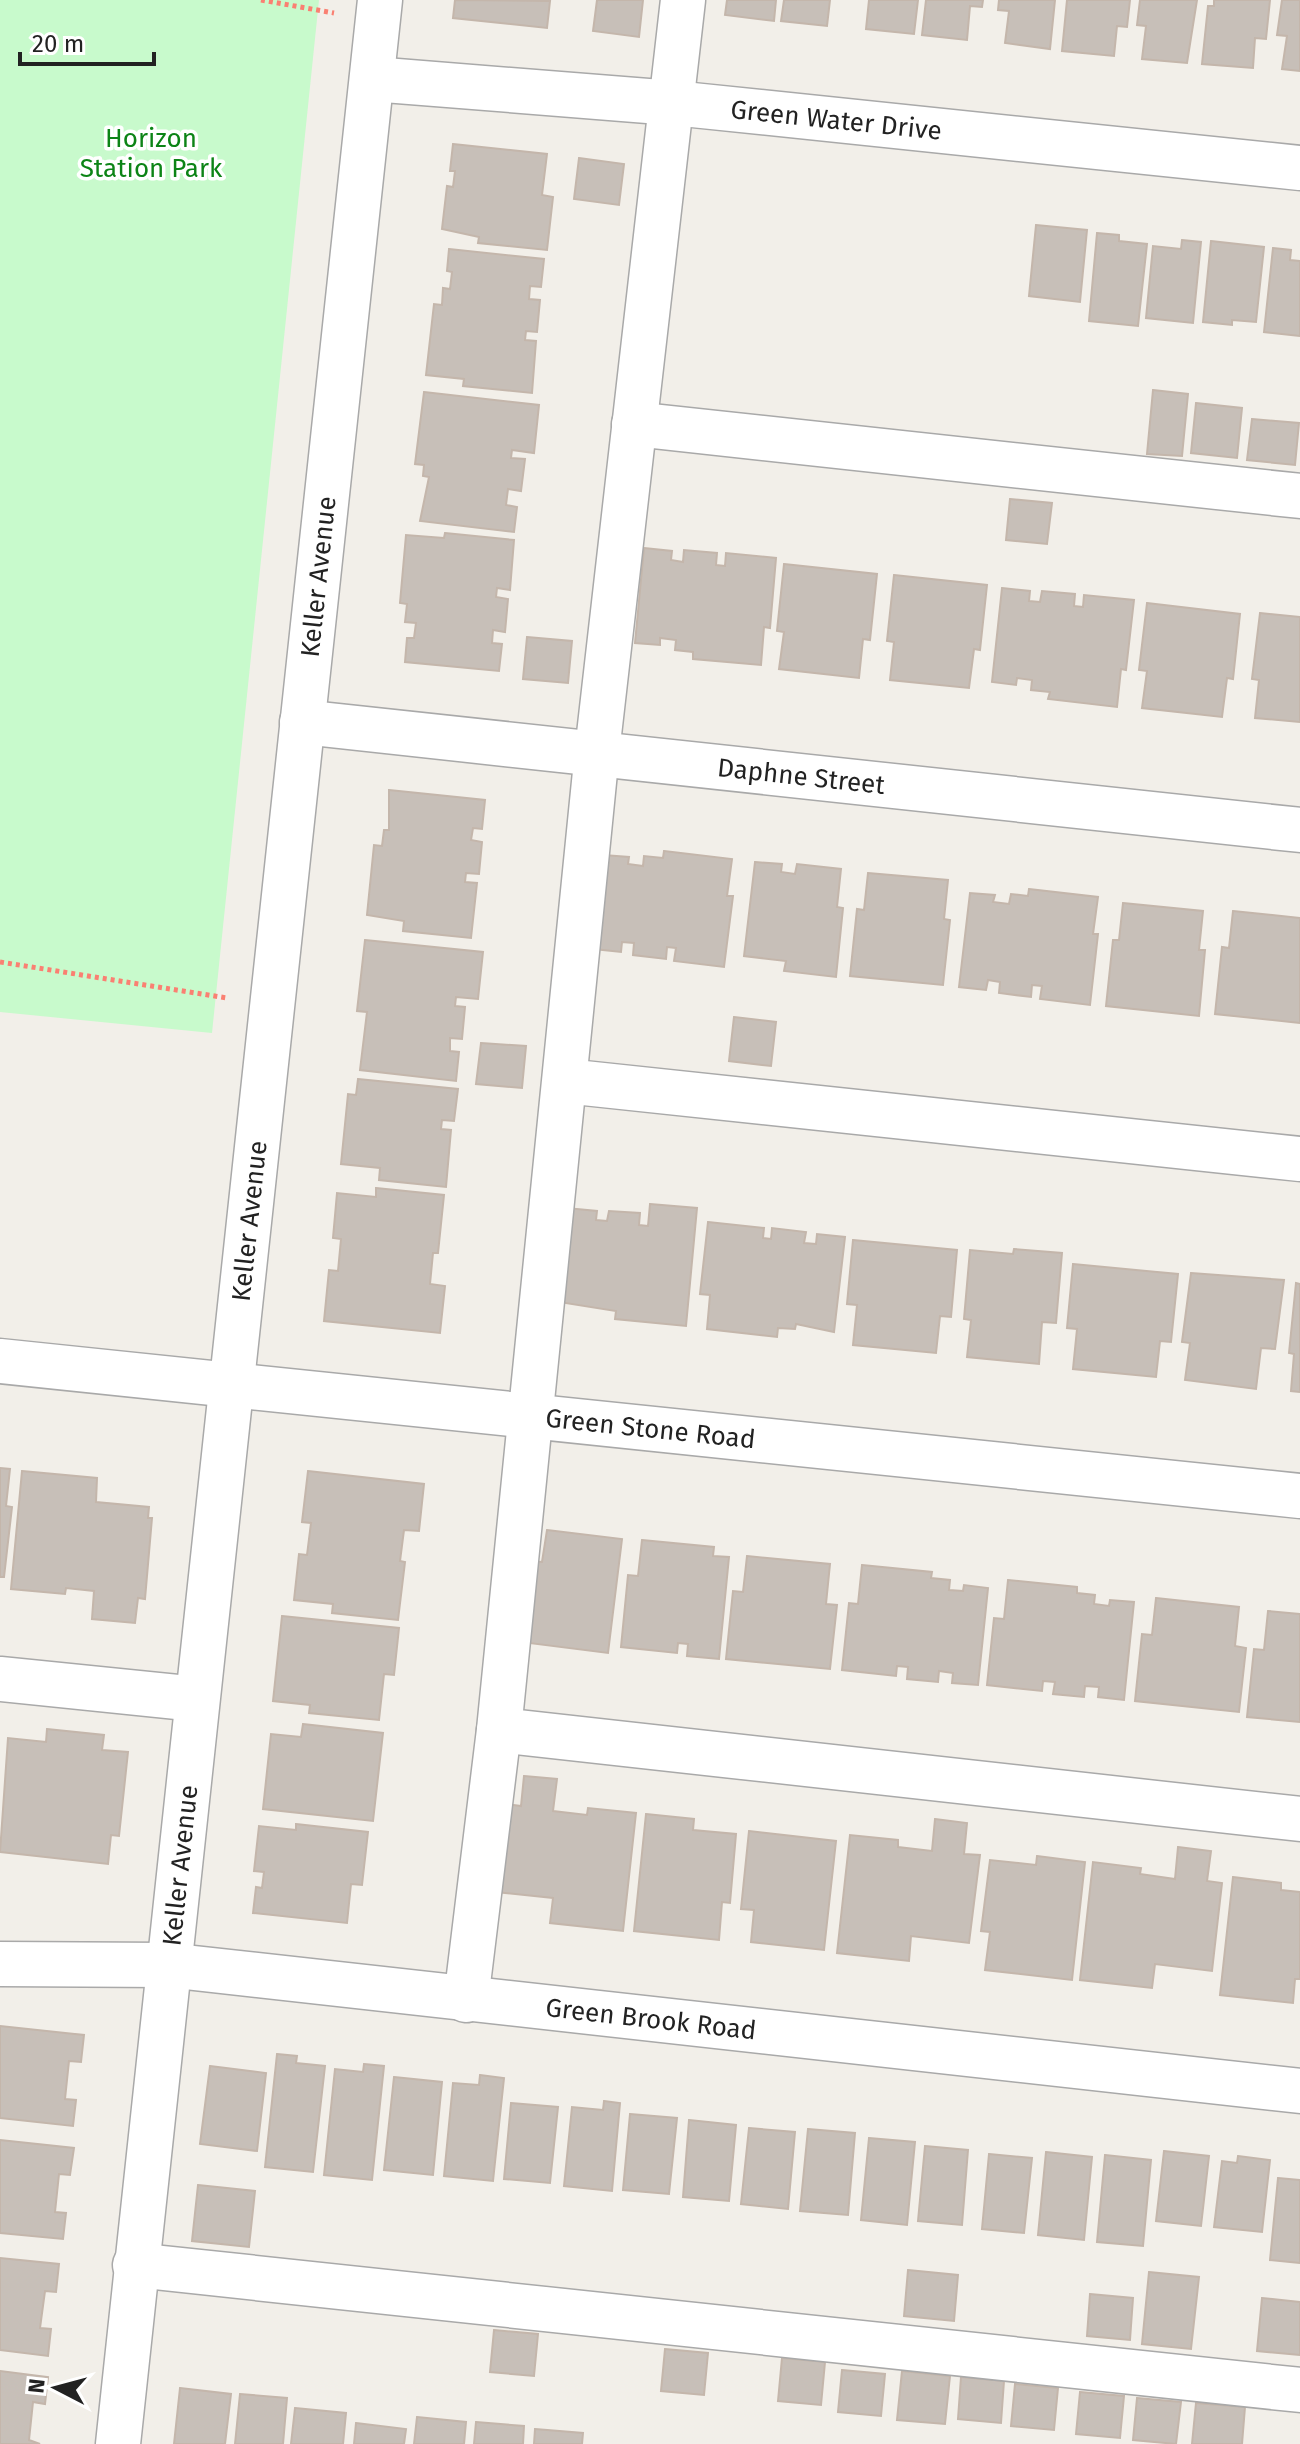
<svg xmlns="http://www.w3.org/2000/svg" width="1300" height="2444" font-family="'Fira Sans',sans-serif">
	<style>
		.park { fill: #c8facc }
		.building { fill: #c7bfb8; stroke: #c4b6ab; stroke-width: 2 }
		.lines { fill: none; stroke-linecap: round; stroke-linejoin: round }
		.minor-casing { stroke: #a9a9a9; stroke-width: 47 }
		.path { stroke: #fa8072; stroke-width: 5; stroke-dasharray: 4 4; stroke-linecap: butt }
		.minor { stroke: #fff; stroke-width: 44 }
		.labels { text-anchor: middle; dominant-baseline: central; stroke-width: 7; stroke-linejoin: round; paint-order: stroke }
		.street-label { font-size: 26px; fill: #222; stroke: #fff }
		.park-label { font-size: 26px; fill: #0c8416; stroke: #fff }
	</style>
	<rect width="100%" height="100%" fill="#f2efe9"/>
	<polygon class="park" points="0,0 319,0 212,1033 0,1012"/>
	<g class="building">
		<polygon points="455,0 550,1 547,28 453,18"/>
		<polygon points="597,0 643,0 639,37 593,31"/>
		<polygon points="727,0 776,0 774,21 725,15"/>
		<polygon points="784,0 830,0 827,26 781,21"/>
		<polygon points="869,0 918,0 914,34 866,29"/>
		<polygon points="926,0 983,0 982,7 970,6 967,40 922,35"/>
		<polygon points="999,0 1055,0 1050,49 1005,43 1009,11 998,10"/>
		<polygon points="1067,0 1130,0 1127,27 1117,26 1114,56 1062,51"/>
		<polygon points="1140,0 1197,0 1187,63 1142,59 1146,26 1137,25"/>
		<polygon points="1214,0 1270,0 1266,39 1255,38 1253,68 1202,64 1208,6 1214,6"/>
		<polygon points="1282,0 1300,0 1300,71 1282,69 1287,36 1277,35"/>
		<polygon points="453,144 547,154 542,195 553,197 547,250 478,243 479,237 442,229 447,186 453,187 455,171 450,171"/>
		<polygon points="579,158 624,164 619,205 574,199"/>
		<polygon points="1036,225 1087,230 1080,302 1029,296"/>
		<polygon points="1097,233 1119,235 1119,241 1147,244 1138,326 1089,321"/>
		<polygon points="1182,240 1201,242 1193,323 1146,318 1153,246 1181,249"/>
		<polygon points="1211,241 1264,247 1256,322 1232,320 1232,325 1203,322"/>
		<polygon points="1273,248 1291,250 1290,260 1300,261 1300,336 1264,332"/>
		<polygon points="449,249 544,259 541,287 530,286 529,299 540,300 537,332 526,331 525,340 536,341 532,393 463,386 464,379 426,375 434,304 442,305 443,288 450,289 452,272 447,271"/>
		<polygon points="1153,390 1188,394 1182,456 1147,454"/>
		<polygon points="424,392 539,405 534,453 512,450 511,458 525,459 521,491 508,489 506,505 517,507 514,532 420,521 429,477 423,476 424,465 415,464"/>
		<polygon points="1196,403 1242,408 1237,458 1191,453"/>
		<polygon points="1252,419 1299,423 1295,465 1247,460"/>
		<polygon points="1010,499 1052,503 1047,544 1006,540"/>
		<polygon points="445,533 514,540 510,590 497,588 496,597 508,599 505,632 493,630 492,643 502,644 499,671 405,662 407,638 414,638 416,623 405,622 407,604 400,603 406,535 444,538"/>
		<polygon points="644,548 672,551 671,560 683,562 684,550 717,553 716,565 725,566 726,553 776,558 770,628 764,627 761,665 693,659 693,652 675,650 676,640 660,638 660,645 635,643"/>
		<polygon points="784,564 877,574 870,640 863,639 859,678 779,669 784,632 777,631"/>
		<polygon points="894,575 987,585 980,650 974,649 969,688 890,680 894,642 887,641"/>
		<polygon points="1002,588 1030,591 1029,601 1040,602 1042,591 1075,594 1074,606 1083,607 1084,595 1134,600 1126,670 1121,669 1117,707 1048,699 1050,692 1031,690 1032,680 1017,678 1016,685 992,682"/>
		<polygon points="1147,603 1240,614 1233,679 1227,678 1222,717 1142,708 1147,671 1139,670"/>
		<polygon points="1260,613 1300,617 1300,722 1255,718 1259,680 1252,679"/>
		<polygon points="527,637 572,641 568,683 523,679"/>
		<polygon points="389,790 485,800 482,829 473,828 471,840 482,842 479,874 466,873 465,882 477,883 471,938 403,931 404,921 367,915 374,845 382,846 384,830 389,830"/>
		<polygon points="664,851 732,859 727,896 733,896 724,967 674,961 676,948 667,947 666,959 633,955 634,943 622,942 621,952 594,949 604,855 629,857 628,864 643,866 644,856 663,858"/>
		<polygon points="755,862 782,864 781,872 795,874 797,864 841,869 837,907 843,908 836,977 784,971 786,961 744,956"/>
		<polygon points="868,873 948,880 944,919 950,920 943,985 850,976 857,909 864,910"/>
		<polygon points="1029,889 1098,897 1093,934 1098,934 1090,1005 1040,999 1042,986 1032,985 1031,997 999,993 1000,982 988,980 986,990 959,987 970,893 995,895 993,902 1009,904 1011,894 1028,896"/>
		<polygon points="1123,903 1203,911 1199,950 1205,950 1199,1016 1106,1006 1113,940 1119,940"/>
		<polygon points="1233,911 1300,918 1300,1023 1215,1014 1222,947 1229,948"/>
		<polygon points="365,940 483,952 478,999 456,997 455,1006 465,1007 462,1039 450,1038 450,1051 459,1052 456,1081 360,1070 367,1012 357,1011"/>
		<polygon points="734,1017 776,1022 771,1066 729,1061"/>
		<polygon points="481,1043 526,1046 522,1088 476,1084"/>
		<polygon points="358,1079 458,1089 454,1121 442,1120 441,1129 451,1130 446,1187 379,1180 380,1168 341,1164 348,1094 356,1095"/>
		<polygon points="376,1188 444,1195 438,1253 433,1253 430,1284 445,1286 440,1333 324,1321 329,1270 338,1271 341,1239 333,1238 337,1193 376,1197"/>
		<polygon points="650,1204 697,1208 686,1326 615,1319 616,1311 559,1302 567,1208 597,1211 596,1220 607,1221 609,1211 640,1213 639,1225 648,1226"/>
		<polygon points="708,1222 764,1228 763,1238 771,1239 772,1228 806,1232 804,1243 816,1244 817,1234 845,1237 834,1332 796,1324 795,1329 778,1328 777,1337 707,1329 710,1295 700,1294"/>
		<polygon points="853,1240 957,1250 951,1317 940,1316 936,1353 853,1345 857,1305 847,1304"/>
		<polygon points="1014,1249 1062,1253 1056,1323 1042,1322 1039,1364 967,1357 971,1320 964,1319 970,1250 1013,1254"/>
		<polygon points="1073,1264 1178,1274 1171,1342 1160,1341 1156,1377 1073,1369 1077,1329 1067,1328"/>
		<polygon points="1191,1273 1284,1280 1275,1349 1261,1348 1256,1389 1185,1380 1190,1343 1182,1342"/>
		<polygon points="1296,1283 1300,1284 1300,1392 1291,1391 1294,1354 1289,1353"/>
		<polygon points="0,1468 10,1469 6,1506 12,1507 4,1577 0,1577"/>
		<polygon points="22,1471 97,1478 96,1502 149,1507 148,1518 152,1518 145,1599 138,1598 135,1623 92,1619 94,1591 66,1588 65,1594 11,1589"/>
		<polygon points="308,1471 424,1484 419,1531 404,1530 400,1561 405,1562 398,1620 332,1613 333,1604 294,1600 299,1554 307,1555 311,1523 302,1522"/>
		<polygon points="547,1530 622,1539 608,1653 521,1642 531,1561 542,1562"/>
		<polygon points="642,1540 714,1547 713,1556 729,1557 719,1659 687,1656 688,1644 678,1643 677,1653 621,1647 628,1575 638,1576"/>
		<polygon points="747,1556 830,1564 826,1604 837,1605 830,1669 726,1659 733,1591 743,1592"/>
		<polygon points="862,1565 932,1572 931,1578 950,1580 949,1590 963,1591 964,1585 988,1588 978,1685 952,1683 953,1673 939,1671 938,1682 907,1679 908,1667 897,1666 896,1676 842,1670 849,1603 858,1604"/>
		<polygon points="1008,1580 1077,1587 1077,1593 1095,1595 1094,1604 1109,1606 1110,1600 1134,1602 1124,1700 1098,1697 1099,1687 1085,1686 1084,1697 1053,1694 1055,1682 1043,1681 1042,1691 987,1685 994,1618 1004,1619"/>
		<polygon points="1156,1598 1239,1607 1235,1646 1246,1648 1239,1712 1135,1701 1142,1634 1152,1635"/>
		<polygon points="1268,1611 1300,1614 1300,1722 1247,1717 1254,1649 1264,1650"/>
		<polygon points="282,1616 399,1628 394,1675 384,1674 379,1720 309,1713 310,1705 273,1701"/>
		<polygon points="303,1724 383,1733 373,1821 263,1809 271,1734 301,1737"/>
		<polygon points="47,1729 104,1735 102,1750 128,1752 119,1836 111,1835 108,1864 0,1852 8,1738 46,1742"/>
		<polygon points="524,1776 557,1779 553,1811 587,1815 588,1808 636,1813 623,1931 550,1923 553,1898 496,1892 506,1804 521,1806"/>
		<polygon points="646,1814 694,1819 693,1830 736,1834 730,1903 722,1902 719,1940 634,1931"/>
		<polygon points="935,1819 967,1823 964,1854 980,1855 969,1943 911,1936 909,1961 837,1953 850,1835 898,1840 898,1847 932,1851"/>
		<polygon points="296,1824 368,1832 362,1885 351,1884 347,1923 253,1913 256,1887 262,1888 264,1872 254,1871 259,1826 296,1830"/>
		<polygon points="749,1831 836,1841 824,1950 751,1942 754,1910 741,1909"/>
		<polygon points="1178,1847 1211,1851 1207,1881 1222,1883 1212,1971 1155,1964 1152,1988 1080,1980 1093,1862 1141,1868 1140,1874 1175,1879"/>
		<polygon points="1037,1856 1085,1862 1072,1980 985,1970 990,1932 981,1931 990,1860 1036,1865"/>
		<polygon points="1233,1877 1281,1883 1281,1890 1300,1892 1300,1979 1295,1979 1293,2003 1220,1995"/>
		<polygon points="0,2026 84,2035 81,2062 69,2061 65,2099 76,2100 73,2126 0,2118"/>
		<polygon points="277,2054 297,2056 296,2063 325,2066 313,2172 265,2167"/>
		<polygon points="364,2064 384,2066 372,2180 324,2175 335,2069 363,2072"/>
		<polygon points="210,2066 266,2073 257,2151 200,2144"/>
		<polygon points="480,2075 504,2078 493,2181 444,2176 453,2083 479,2085"/>
		<polygon points="394,2077 442,2082 433,2175 384,2170"/>
		<polygon points="604,2101 620,2103 612,2191 564,2186 572,2107 603,2110"/>
		<polygon points="511,2103 558,2107 550,2183 504,2179"/>
		<polygon points="630,2114 677,2118 669,2194 623,2190"/>
		<polygon points="689,2120 736,2125 729,2201 683,2197"/>
		<polygon points="749,2128 795,2132 788,2209 741,2204"/>
		<polygon points="808,2129 855,2133 848,2215 800,2211"/>
		<polygon points="869,2138 915,2142 907,2225 861,2220"/>
		<polygon points="0,2140 74,2148 70,2175 59,2174 55,2212 66,2213 63,2239 0,2233"/>
		<polygon points="925,2146 968,2150 962,2225 918,2221"/>
		<polygon points="1164,2151 1209,2156 1201,2226 1156,2221"/>
		<polygon points="1046,2152 1092,2157 1084,2240 1038,2235"/>
		<polygon points="989,2154 1032,2158 1024,2233 982,2229"/>
		<polygon points="1105,2155 1151,2160 1143,2246 1097,2242"/>
		<polygon points="1238,2156 1270,2160 1262,2232 1214,2227 1222,2161 1237,2163"/>
		<polygon points="1278,2178 1300,2180 1300,2263 1270,2260"/>
		<polygon points="198,2185 255,2191 249,2247 192,2241"/>
		<polygon points="0,2258 59,2264 56,2292 45,2291 40,2328 51,2329 48,2356 0,2350"/>
		<polygon points="908,2270 958,2275 954,2321 904,2316"/>
		<polygon points="1149,2272 1199,2277 1191,2349 1142,2344"/>
		<polygon points="1090,2294 1133,2298 1130,2340 1087,2336"/>
		<polygon points="1262,2298 1300,2302 1300,2355 1257,2351"/>
		<polygon points="494,2330 538,2334 534,2376 490,2372"/>
		<polygon points="665,2349 708,2353 704,2395 661,2391"/>
		<polygon points="782,2358 825,2362 821,2405 778,2401"/>
		<polygon points="842,2370 885,2374 881,2416 838,2412"/>
		<polygon points="0,2371 48,2377 45,2404 33,2402 29,2440 40,2444 0,2444"/>
		<polygon points="902,2371 950,2376 945,2424 897,2420"/>
		<polygon points="961,2377 1004,2381 1001,2423 958,2419"/>
		<polygon points="1015,2384 1058,2388 1054,2430 1011,2426"/>
		<polygon points="180,2388 231,2394 225,2444 174,2444"/>
		<polygon points="1080,2392 1124,2396 1120,2438 1076,2434"/>
		<polygon points="240,2394 287,2398 283,2444 235,2444"/>
		<polygon points="1137,2398 1181,2402 1176,2444 1133,2440"/>
		<polygon points="1196,2403 1245,2407 1242,2444 1192,2444"/>
		<polygon points="295,2408 346,2413 343,2444 291,2444"/>
		<polygon points="417,2417 466,2422 464,2444 414,2444"/>
		<polygon points="476,2422 524,2426 523,2444 474,2444"/>
		<polygon points="356,2423 406,2429 404,2444 354,2444"/>
		<polygon points="535,2429 583,2433 582,2444 534,2444"/>
	</g>
	<g class="lines">
		<g class="minor-casing">
			<g id="minor">
				<path id="s1" d="M 372,79 L 673,103 L 1300,168"/>
				<polyline points="634,424 1300,496"/>
				<path id="s2" d="M 302,722 L 1300,830"/>
				<polyline points="565,1081 1300,1159"/>
				<path id="s3" d="M 0,1361 L 1300,1496"/>
				<polyline points="0,1679 197,1699"/>
				<polyline points="499,1730 1300,1819"/>
				<path id="s4" d="M 0,1964 L 167,1965 L 1300,2091"/>
				<polyline points="466,2000 499,1730 597,752 683,0"/>
				<polyline points="135,2265 1300,2390"/>
				<path id="s5" d="M 118,2444 L 380,0"/>
			</g>
		</g>
		<g class="path">
			<polyline points="261,0 334,13"/>
			<polyline points="0,962 227,998"/>
		</g>
		<use href="#minor" class="minor"/>
	</g>
	<g class="labels">
		<g class="street-label">
			<text stroke="none"><textPath href="#s1" startOffset="466">Green Water Drive</textPath></text>
			<text stroke="none"><textPath href="#s5" startOffset="1878">Keller Avenue</textPath></text>
			<text stroke="none"><textPath href="#s2" startOffset="502">Daphne Street</textPath></text>
			<text stroke="none"><textPath href="#s5" startOffset="1230">Keller Avenue</textPath></text>
			<text stroke="none"><textPath href="#s3" startOffset="654">Green Stone Road</textPath></text>
			<text stroke="none"><textPath href="#s5" startOffset="582">Keller Avenue</textPath></text>
			<text stroke="none"><textPath href="#s4" startOffset="654">Green Brook Road</textPath></text>
		</g>
		<g class="park-label">
			<text x="151" y="138">Horizon<tspan x="151" dy="30">Station Park</tspan></text>
		</g>
	</g>
	<g transform="translate(56 2388) rotate(276)" stroke="#ffffff" stroke-width="6" paint-order="stroke">
	<path d="M0-6L14 30L0 20L-14 30Z" fill="#222222"/>
	<text y="-12" font-size="22" font-weight="bold" text-anchor="middle" fill="#222222">N</text>
	</g>
	<path d="M20 52v12h134v-12" fill="none" stroke="#222222" stroke-width="4"/>
	<text x="32" y="52" font-size="24" fill="#222222" stroke="#ffffff" stroke-width="6" paint-order="stroke">20 m</text>
</svg>
